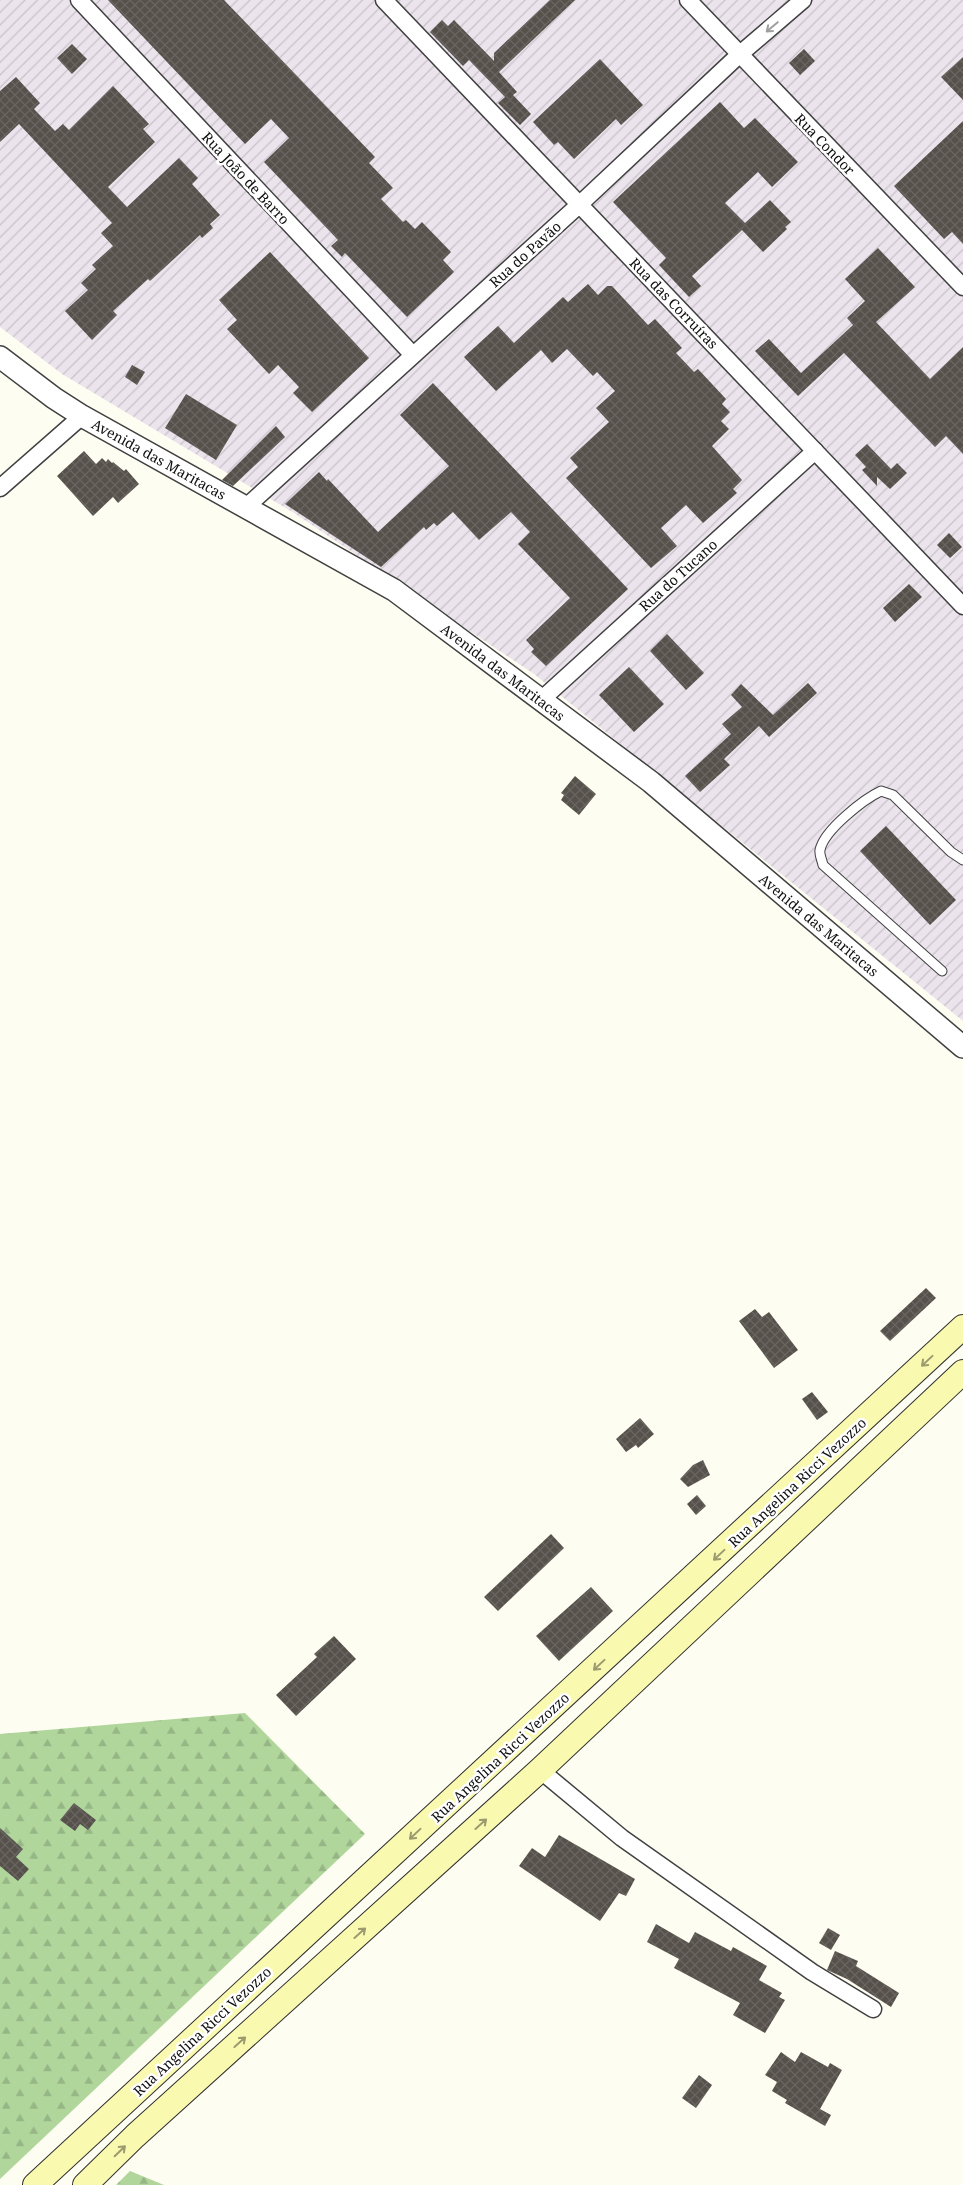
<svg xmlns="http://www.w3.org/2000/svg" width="963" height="2185" font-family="'Noto Serif',serif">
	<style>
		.industrial { fill: url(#industrial-furrows) }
		.forest { fill: url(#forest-firs) }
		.building { fill: url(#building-cross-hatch) }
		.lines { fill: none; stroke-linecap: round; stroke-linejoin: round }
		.service-casing { stroke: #414141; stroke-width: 11 }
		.minor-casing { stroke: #414141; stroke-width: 19 }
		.tertiary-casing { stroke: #414141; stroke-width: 24 }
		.secondary-casing { stroke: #303030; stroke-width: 26 }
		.service { stroke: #fff; stroke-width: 9 }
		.minor { stroke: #fff; stroke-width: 16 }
		.tertiary { stroke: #fff; stroke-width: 21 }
		.secondary { stroke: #faf9b0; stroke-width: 24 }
		.oneway { stroke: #9f9f9f }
		.oneway2 { stroke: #9c9b6f }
		.labels { text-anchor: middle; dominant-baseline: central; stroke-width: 5; stroke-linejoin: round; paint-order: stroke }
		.street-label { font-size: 14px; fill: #0e0e0e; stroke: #fff }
	</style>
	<defs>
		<pattern id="industrial-furrows" width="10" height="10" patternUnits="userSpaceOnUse" patternTransform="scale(1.25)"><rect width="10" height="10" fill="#ece4ec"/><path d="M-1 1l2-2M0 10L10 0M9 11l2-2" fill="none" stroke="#c9c2c9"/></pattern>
		<pattern id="forest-firs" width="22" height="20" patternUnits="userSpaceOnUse" patternTransform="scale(1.25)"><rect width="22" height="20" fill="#b0d69c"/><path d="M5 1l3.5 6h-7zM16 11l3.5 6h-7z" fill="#96b685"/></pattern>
		<pattern id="building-cross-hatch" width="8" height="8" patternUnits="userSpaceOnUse" patternTransform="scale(1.25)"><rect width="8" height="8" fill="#56514b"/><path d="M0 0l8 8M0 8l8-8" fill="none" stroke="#696561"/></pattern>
	</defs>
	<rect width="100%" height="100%" fill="#fefdf1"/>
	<polygon class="industrial" points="0,0 963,0 963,1021 534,674 294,513 62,374 0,327"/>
	<g class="forest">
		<polygon points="245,1713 365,1834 0,2179 0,1734"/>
		<polygon points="130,2171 164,2185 116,2185"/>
	</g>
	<g class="building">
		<polygon points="108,0 224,0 375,157 369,163 393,188 381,199 403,222 406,220 415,229 422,222 451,252 443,260 454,272 407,317 345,253 342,257 331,246 338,240 264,162 289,138 271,119 245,144"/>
		<polygon points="550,0 575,0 499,72 517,92 513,95 531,114 520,125 498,103 505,97 469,60 463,66 430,32 442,20 448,26 454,20 494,61 494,53"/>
		<polygon points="72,44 87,59 72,74 57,58"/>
		<polygon points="804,49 815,61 800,75 789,63"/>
		<polygon points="963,57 963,100 941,77"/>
		<polygon points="600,59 643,105 621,125 616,119 574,159 558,142 554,145 533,122"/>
		<polygon points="16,77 40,103 34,109 55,131 63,124 69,130 113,86 149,124 143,129 155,142 108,187 127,207 179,158 198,178 192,184 220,215 210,224 213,228 202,238 200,235 150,281 148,279 113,311 117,315 92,340 65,311 88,290 81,283 96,269 92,265 113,246 101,233 112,223 19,124 0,142 0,91"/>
		<polygon points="720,102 744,128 755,118 798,162 772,187 758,172 725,203 745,223 770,200 791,222 785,227 787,229 763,252 742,230 692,276 701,286 689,297 659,265 666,258 613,202"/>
		<polygon points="963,121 963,244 952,232 944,239 894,186"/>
		<polygon points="878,248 915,287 876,322 930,379 963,347 963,454 946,436 935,447 844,353 798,396 755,351 769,339 801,373 853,325 847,318 865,301 845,279"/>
		<polygon points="270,252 369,358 312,412 293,393 299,387 278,365 269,374 227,329 237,320 219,300"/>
		<polygon points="588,284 598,295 607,286 612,286 648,325 655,319 682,348 676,353 694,372 698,369 726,399 722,404 730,412 721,421 729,429 712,446 742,480 733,489 737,493 703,523 686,505 661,528 677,546 651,568 566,478 578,467 570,458 609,422 596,408 615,391 597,372 593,376 567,349 552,363 541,350 496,391 464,357 498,326 514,343 563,297 568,302"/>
		<polygon points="132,365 145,372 137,385 125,377"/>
		<polygon points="433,383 628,589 546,666 531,652 534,649 526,640 570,598 518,544 530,532 511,512 479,540 453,512 437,526 434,523 426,530 424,527 381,567 285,504 319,472 327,481 328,479 378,532 449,466 400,415"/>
		<polygon points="186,394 237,425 216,460 165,428"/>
		<polygon points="276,426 285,437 233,486 222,480"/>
		<polygon points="867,444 891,469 897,463 907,473 890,489 877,477 877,486 862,470 866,467 855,455"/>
		<polygon points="84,451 96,464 102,458 106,462 108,459 112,463 113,462 124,471 126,469 139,484 118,503 113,497 93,516 57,476"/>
		<polygon points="949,533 962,547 950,558 937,545"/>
		<polygon points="909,584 922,597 895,622 883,608"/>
		<polygon points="667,634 704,673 686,690 650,651"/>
		<polygon points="629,667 664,704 634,732 599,695"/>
		<polygon points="808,683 817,693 769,737 759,726 724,759 730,765 700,792 685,776 731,734 722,724 742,707 731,695 741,684 773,715"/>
		<polygon points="575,776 596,794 579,815 561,800 564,795 561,793"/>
		<polygon points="886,826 956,900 930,925 860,851"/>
		<polygon points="926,1288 936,1298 890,1341 880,1331"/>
		<polygon points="755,1309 762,1317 769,1312 798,1350 774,1368 739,1321"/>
		<polygon points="812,1392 828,1412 817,1420 802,1399"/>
		<polygon points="640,1418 654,1434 638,1448 636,1445 626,1452 616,1439"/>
		<polygon points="703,1460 710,1475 688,1487 680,1479 693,1465"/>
		<polygon points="697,1495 706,1506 696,1515 687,1504"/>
		<polygon points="551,1534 564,1548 498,1611 484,1597"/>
		<polygon points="591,1587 613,1611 559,1661 536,1636"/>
		<polygon points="334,1636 356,1659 296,1716 276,1695 317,1657 314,1654"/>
		<polygon points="74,1803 96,1820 88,1830 80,1824 75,1831 60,1820"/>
		<polygon points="0,1828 23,1849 16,1857 29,1869 18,1881 0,1866"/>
		<polygon points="559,1835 635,1879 626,1896 619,1893 600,1921 519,1866 532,1848 545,1857"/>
		<polygon points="656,1924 689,1943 695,1932 731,1951 733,1947 767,1966 759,1980 782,1993 779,1997 785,2000 765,2033 733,2015 740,2003 674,1968 679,1959 647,1942"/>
		<polygon points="828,1928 840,1935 831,1950 819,1943"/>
		<polygon points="835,1951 858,1961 856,1966 899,1993 891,2007 847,1979 827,1970"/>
		<polygon points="781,2052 795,2062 801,2052 828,2067 830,2063 842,2070 820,2109 831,2115 825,2126 785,2103 787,2100 772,2091 777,2082 765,2075"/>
		<polygon points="699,2075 712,2085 696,2108 682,2098"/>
	</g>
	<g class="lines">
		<g class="service-casing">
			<path id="service" d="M 942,971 L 823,865 C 822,860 819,854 820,850 C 824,830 864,799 881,791 L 893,795 L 951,852 L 963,860"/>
		</g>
		<g class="minor-casing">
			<g id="minor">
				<polyline points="79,0 413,355"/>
				<polyline points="384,0 963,606"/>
				<polyline points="688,0 963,287"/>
				<polyline points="0,488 82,416"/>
				<polyline points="245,508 580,204 740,54 803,0"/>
				<polyline points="541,700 815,451"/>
				<polyline points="540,1770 622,1838 812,1972 873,2009"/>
			</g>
		</g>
		<g class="tertiary-casing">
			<polyline id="tertiary" points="0,357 54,398 82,416 394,590 651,782 963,1047"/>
		</g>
		<g class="secondary-casing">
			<g id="secondary">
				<polyline points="35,2185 963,1327"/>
				<polyline points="85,2185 135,2136 540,1770 963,1372"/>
			</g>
		</g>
		<use href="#service" class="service"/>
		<use href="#minor" class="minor"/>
		<use href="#tertiary" class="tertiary"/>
		<use href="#secondary" class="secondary"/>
	</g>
	<defs><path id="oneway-shaft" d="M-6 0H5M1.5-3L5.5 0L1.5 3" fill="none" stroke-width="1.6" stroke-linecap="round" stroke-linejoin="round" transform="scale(1.25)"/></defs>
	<use class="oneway" href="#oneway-shaft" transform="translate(772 27) rotate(140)"/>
	<g class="oneway2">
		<use href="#oneway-shaft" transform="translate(927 1361) rotate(137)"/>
		<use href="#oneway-shaft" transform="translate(719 1555) rotate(137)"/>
		<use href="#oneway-shaft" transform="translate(599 1665) rotate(137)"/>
		<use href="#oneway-shaft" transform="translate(481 1824) rotate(-42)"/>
		<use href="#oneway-shaft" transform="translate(415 1834) rotate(137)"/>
		<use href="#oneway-shaft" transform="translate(360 1933) rotate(-42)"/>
		<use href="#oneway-shaft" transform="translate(240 2042) rotate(-42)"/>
		<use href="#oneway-shaft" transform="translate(120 2151) rotate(-44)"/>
	</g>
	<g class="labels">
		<g class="street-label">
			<text transform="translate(825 144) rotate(46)">Rua Condor</text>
			<text transform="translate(246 178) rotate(47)">Rua João de Barro</text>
			<text transform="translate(525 254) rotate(-42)">Rua do Pavão</text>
			<text transform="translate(674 303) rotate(46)">Rua das Corruíras</text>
			<text transform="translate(159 459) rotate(29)">Avenida das Maritacas</text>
			<text transform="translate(678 575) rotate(-42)">Rua do Tucano</text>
			<text transform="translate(503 672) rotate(37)">Avenida das Maritacas</text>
			<text transform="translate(819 925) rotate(40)">Avenida das Maritacas</text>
			<text transform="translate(797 1482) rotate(-43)">Rua Angelina Ricci Vezozzo</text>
			<text transform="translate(500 1757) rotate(-43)">Rua Angelina Ricci Vezozzo</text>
			<text transform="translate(202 2031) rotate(-43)">Rua Angelina Ricci Vezozzo</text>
		</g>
	</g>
</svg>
